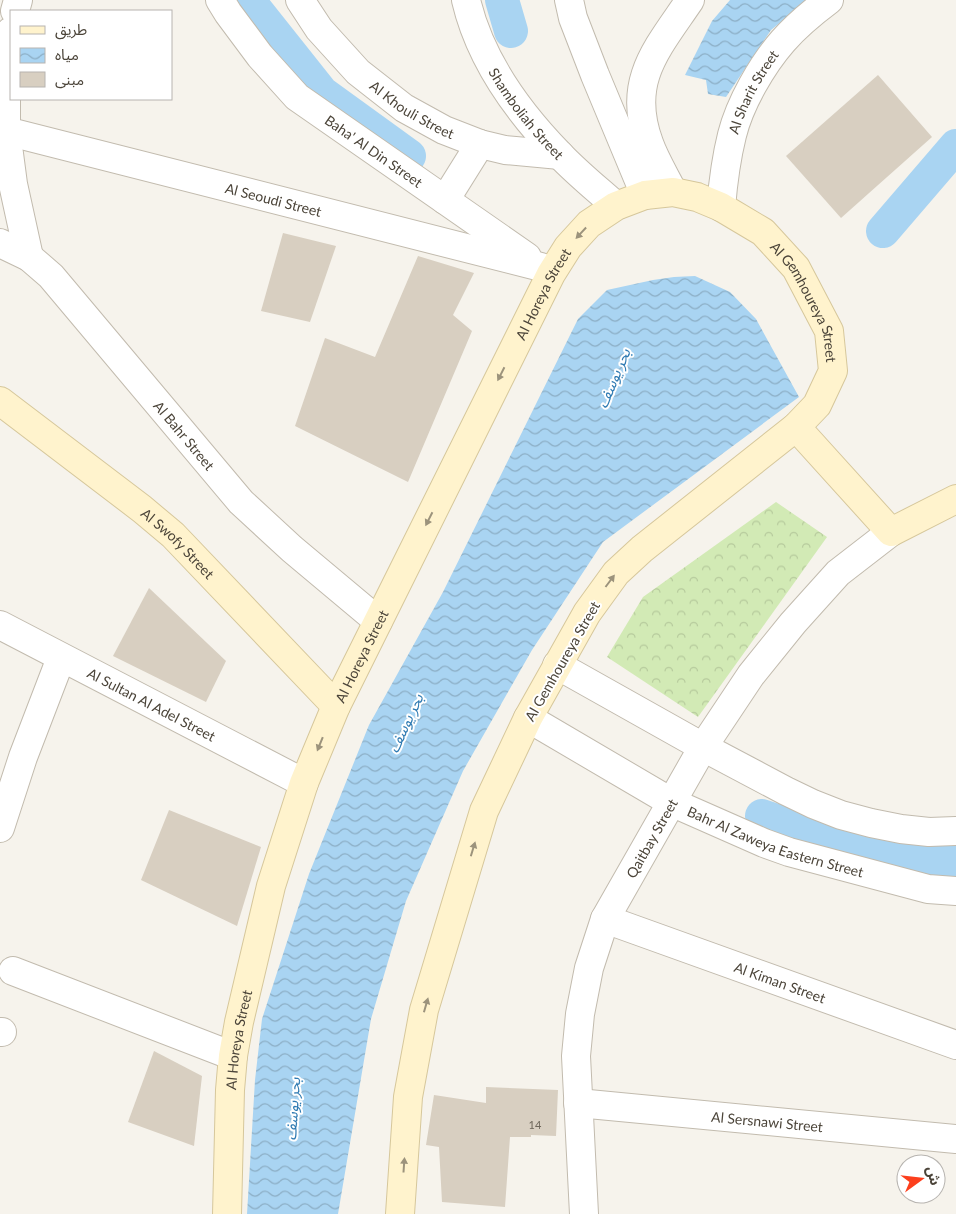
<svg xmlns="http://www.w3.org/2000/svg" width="956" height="1214" font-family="Lato,'Noto Sans Arabic',sans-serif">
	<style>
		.forest { fill: url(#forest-crowns) }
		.water { fill: url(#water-waves) }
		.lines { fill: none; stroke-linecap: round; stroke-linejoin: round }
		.canal { stroke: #a9d4f2; stroke-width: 34 }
		.building { fill: #d8cfc1 }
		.street-casing { stroke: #c2bbae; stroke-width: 30 }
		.secondary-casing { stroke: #d6c79b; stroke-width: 30 }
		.street { stroke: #fff; stroke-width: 28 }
		.secondary { stroke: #fff3cd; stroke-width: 28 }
		.oneway { fill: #9c937c }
		.labels { text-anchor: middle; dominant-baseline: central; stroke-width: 4; stroke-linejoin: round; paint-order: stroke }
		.number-label { font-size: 11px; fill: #6e675b }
		.street-label { font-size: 14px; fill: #4b4439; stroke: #fff }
		.water-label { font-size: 15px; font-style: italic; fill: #2e7ab2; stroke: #fff }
	</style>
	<defs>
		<pattern id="forest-crowns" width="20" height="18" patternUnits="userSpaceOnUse" patternTransform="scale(1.25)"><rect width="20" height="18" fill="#d2eab5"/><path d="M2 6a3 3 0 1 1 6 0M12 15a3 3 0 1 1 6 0" fill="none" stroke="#b6ca9c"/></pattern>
		<pattern id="water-waves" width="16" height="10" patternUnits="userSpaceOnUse" patternTransform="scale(1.25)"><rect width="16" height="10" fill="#a9d4f2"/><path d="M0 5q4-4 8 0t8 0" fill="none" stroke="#8caec5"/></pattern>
	</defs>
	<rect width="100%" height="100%" fill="#f6f3ec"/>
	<polygon class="forest" points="776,502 827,537 698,717 607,657 643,597"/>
	<g class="water">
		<polygon points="730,0 808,0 771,30 726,97 708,94 706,80 685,75 712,21"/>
		<polygon points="695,276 730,292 756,319 799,397 603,542 532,650 463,771 406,901 371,1019 338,1214 247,1214 255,1080 262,1019 309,874 369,725 443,592 578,319 607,290 653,280 674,277"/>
	</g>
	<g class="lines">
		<g class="canal">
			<polyline points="248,0 322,93 409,156"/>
			<polyline points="502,0 511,31"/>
			<polyline points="883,231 956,146"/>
			<polyline points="762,816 878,855 956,862"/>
		</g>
	</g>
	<g class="building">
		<polygon points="878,75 932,137 841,218 786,156"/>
		<polygon points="283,233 336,246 310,322 261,311"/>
		<polygon points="418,256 474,273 453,315 472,331 408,482 295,426 325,338 375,357"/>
		<polygon points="149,588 226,661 206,702 113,656"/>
		<polygon points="169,810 261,847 237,926 141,880"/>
		<polygon points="154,1051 202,1076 194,1146 128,1122"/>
		<polygon points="486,1087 558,1090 556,1136 531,1135 531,1137 510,1137 505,1207 442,1202 439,1147 426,1145 434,1095 486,1103"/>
	</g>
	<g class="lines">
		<g class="street-casing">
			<g id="street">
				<path id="s1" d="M 220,0 L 228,13 L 260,56 L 297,97 L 527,257"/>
				<path id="s2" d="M 300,0 L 319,29 L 358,72 L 404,108 L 444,130 L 480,144 L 505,150 L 560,155"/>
				<path id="s3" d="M 466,0 C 480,60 517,111 560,155 C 577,173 597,189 616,206"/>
				<polyline points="569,0 573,18 595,75 645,195"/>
				<polyline points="15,11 18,0"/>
				<polyline points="11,31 6,84 6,131 13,184 29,257"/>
				<path id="s4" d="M 6,131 L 541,267"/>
				<path d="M 673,192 C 665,176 655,160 649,143 C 626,81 657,49 690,0"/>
				<polyline points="445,200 480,144"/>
				<path id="s5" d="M 721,207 C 723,183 726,159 732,135 C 740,103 762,65 783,41 C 797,25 813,12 829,0"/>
				<path id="s6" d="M 0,243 L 29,257 L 51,276 L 241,502 L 292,549 L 378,621"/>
				<path id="s7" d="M 0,625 L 304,783"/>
				<polyline points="557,665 703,747 786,791 813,804 841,815 871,823 901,829 929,832 956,831"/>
				<path id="s8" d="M 528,718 L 671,802 L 764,843 L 789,852 L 928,889 L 956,891"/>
				<polyline points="0,828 23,757 61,658"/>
				<path id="s9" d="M 605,919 L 956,1045"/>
				<polyline points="13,971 233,1056"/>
				<polyline points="0,1032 2,1032"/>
				<path id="s10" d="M 578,1103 L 956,1139"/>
				<path id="s11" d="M 584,1214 L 576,1056 L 580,1014 L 589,968 L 605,919 L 703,747 L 751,675 L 793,623 L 838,573 L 891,532"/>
			</g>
		</g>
		<g class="secondary-casing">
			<g id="secondary">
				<path id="s12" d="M 0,401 L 142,509 L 173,535 L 336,706"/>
				<polyline points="796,427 891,532 956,499"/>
				<path id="s13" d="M 227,1214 L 230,1090 L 233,1056 L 239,1022 L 271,886 L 304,783 L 336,706 L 551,274 L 568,247 L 589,224 L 616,206 L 645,195 L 673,192 L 697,197 L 721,207 L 763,232 L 796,268 L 829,331 L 833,371 L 817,405 L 796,427 L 642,549 L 616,573 L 587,613 L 528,718 L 484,811 L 424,1010 L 408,1097 L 400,1214"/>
			</g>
		</g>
		<use href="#street" class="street"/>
		<use href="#secondary" class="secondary"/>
	</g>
	<defs><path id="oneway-solid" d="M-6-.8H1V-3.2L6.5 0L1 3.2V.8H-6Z" transform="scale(1.25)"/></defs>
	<g class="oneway">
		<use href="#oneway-solid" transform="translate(581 233) rotate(133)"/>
		<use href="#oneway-solid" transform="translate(501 374) rotate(117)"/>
		<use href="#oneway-solid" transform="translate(429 519) rotate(117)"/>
		<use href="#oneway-solid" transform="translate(610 581) rotate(-53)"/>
		<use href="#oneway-solid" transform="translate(320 744) rotate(112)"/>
		<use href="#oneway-solid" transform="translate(473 849) rotate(-73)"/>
		<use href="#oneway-solid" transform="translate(426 1005) rotate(-74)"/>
		<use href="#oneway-solid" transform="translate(404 1165) rotate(-86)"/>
	</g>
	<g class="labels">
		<g class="number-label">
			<text x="535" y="1124">14</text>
		</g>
		<g class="street-label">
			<text stroke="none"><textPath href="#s5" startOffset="121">Al Sharit Street</textPath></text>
			<text stroke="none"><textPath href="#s2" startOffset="159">Al Khouli Street</textPath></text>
			<text stroke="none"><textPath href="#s3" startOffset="130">Shamboliah Street</textPath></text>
			<text stroke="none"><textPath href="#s1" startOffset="218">Baha' Al Din Street</textPath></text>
			<text stroke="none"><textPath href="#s4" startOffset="276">Al Seoudi Street</textPath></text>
			<text stroke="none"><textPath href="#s13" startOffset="985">Al Horeya Street</textPath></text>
			<text stroke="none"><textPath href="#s13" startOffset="1344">Al Gemhoureya Street</textPath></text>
			<text stroke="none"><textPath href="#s6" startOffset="269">Al Bahr Street</textPath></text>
			<text stroke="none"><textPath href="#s12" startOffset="228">Al Swofy Street</textPath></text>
			<text stroke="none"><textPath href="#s13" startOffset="580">Al Horeya Street</textPath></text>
			<text transform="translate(562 661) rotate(-60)">Al Gemhoureya Street</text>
			<text stroke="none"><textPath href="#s7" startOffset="171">Al Sultan Al Adel Street</textPath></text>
			<text stroke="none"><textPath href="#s11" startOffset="392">Qaitbay Street</textPath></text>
			<text stroke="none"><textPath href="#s8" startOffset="278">Bahr Al Zaweya Eastern Street</textPath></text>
			<text stroke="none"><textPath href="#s9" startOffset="186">Al Kiman Street</textPath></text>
			<text stroke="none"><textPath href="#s13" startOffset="175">Al Horeya Street</textPath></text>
			<text stroke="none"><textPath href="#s10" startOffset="190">Al Sersnawi Street</textPath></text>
		</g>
		<g class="water-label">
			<text transform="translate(613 378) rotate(-67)">بحر يوسف</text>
			<text transform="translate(405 723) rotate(-65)">بحر يوسف</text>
			<text transform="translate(292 1109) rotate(-86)">بحر يوسف</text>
		</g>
	</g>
	<rect x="10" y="10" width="162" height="90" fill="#ffffff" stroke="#b7b4b0"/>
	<rect x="20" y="26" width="25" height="8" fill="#fff3cd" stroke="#b7b4b0"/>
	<text x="55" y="35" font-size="15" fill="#4b4439">طريق</text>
	<rect x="20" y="48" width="25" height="15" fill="url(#water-waves)" stroke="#b7b4b0"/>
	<text x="55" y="60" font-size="15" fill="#4b4439">مياه</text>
	<rect x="20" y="72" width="25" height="15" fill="#d8cfc1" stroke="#b7b4b0"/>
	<text x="55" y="85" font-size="15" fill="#4b4439">مبنى</text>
	<g transform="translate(921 1179) rotate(75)"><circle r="24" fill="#ffffff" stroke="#b7b4b0"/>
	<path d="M0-4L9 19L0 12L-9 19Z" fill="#fc3f1d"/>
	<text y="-8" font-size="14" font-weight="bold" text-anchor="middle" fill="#4b4439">ش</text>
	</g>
</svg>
